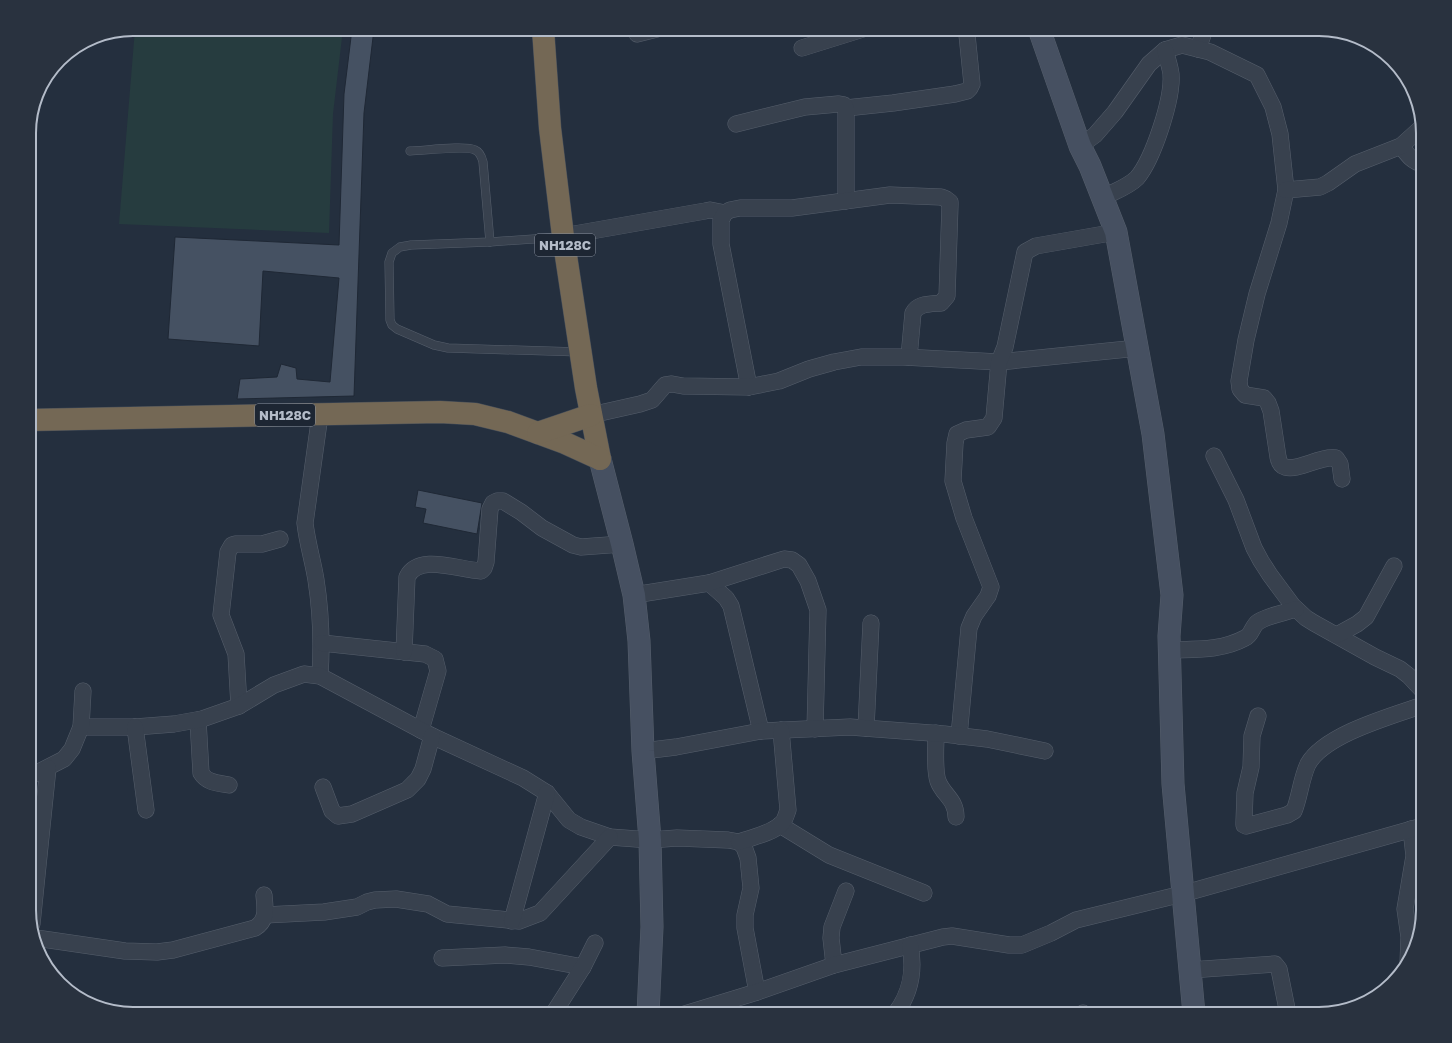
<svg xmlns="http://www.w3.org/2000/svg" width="1452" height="1043" font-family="'Golos Text',sans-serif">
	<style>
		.green { fill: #263c3f }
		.building { fill: #455162; stroke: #1f2835 }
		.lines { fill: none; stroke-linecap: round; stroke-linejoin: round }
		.lane-casing { stroke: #565f6c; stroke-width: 9 }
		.street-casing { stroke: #565f6c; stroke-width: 17 }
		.secondary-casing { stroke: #565f6c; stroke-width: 23 }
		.highway-casing { stroke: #434c59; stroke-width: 23 }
		.lane { stroke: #38414e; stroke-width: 8 }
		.street { stroke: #38414e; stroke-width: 16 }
		.secondary { stroke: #465061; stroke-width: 22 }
		.highway { stroke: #746855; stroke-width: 22 }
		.labels { text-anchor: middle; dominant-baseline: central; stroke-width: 3; stroke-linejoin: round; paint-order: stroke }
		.shield { fill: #1d2633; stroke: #878f9c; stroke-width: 1 }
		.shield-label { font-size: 13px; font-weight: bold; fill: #b4bcc9 }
		.rim { fill: none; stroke: #b4bcc9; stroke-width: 2 }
	</style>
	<rect width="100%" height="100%" fill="#242f3e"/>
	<polygon class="green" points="135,29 343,29 333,114 329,233 119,224"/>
	<g class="building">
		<polygon points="352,29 374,29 364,113 354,396 237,399 240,379 277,377 281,364 296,368 297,379 330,382 339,278 263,271 259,346 168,339 175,237 339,245 344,94"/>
		<polygon points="418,490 482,503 477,534 423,523 426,509 415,507"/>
	</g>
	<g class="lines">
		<g class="lane-casing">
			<g id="lane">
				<path d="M 410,151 C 422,151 465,145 475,150 C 480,152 482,158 483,162 L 490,242"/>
				<polyline points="562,237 490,242 411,245 400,247 392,253 389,262 390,320 392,325 397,329 434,345 448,348 580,352"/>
			</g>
		</g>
		<g class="street-casing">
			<g id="street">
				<polyline points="637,34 657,29"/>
				<polyline points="802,48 863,29"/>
				<polyline points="1198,49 1205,29"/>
				<polyline points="846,108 893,103 955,94 967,91 970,88 972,84 967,35 971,29"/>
				<polyline points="736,124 805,107 838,104 844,105 846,108 846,201"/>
				<path d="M 1080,146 L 1095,135 L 1115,112 L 1149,64 L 1165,50 L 1182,45 L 1210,52 L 1257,75 L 1273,107 L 1280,134 L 1286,190 L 1279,223 L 1257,294 L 1246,340 L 1239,381 L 1240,389 L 1245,395 L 1264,398 L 1268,403 L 1271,411 L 1278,457 C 1279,462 1281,466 1285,467 C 1299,471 1319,456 1336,458 L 1340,464 L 1342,479"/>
				<path d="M 1401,146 C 1407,154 1412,162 1423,164"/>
				<polyline points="1286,190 1320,187 1328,183 1355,164 1401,146 1422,127"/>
				<path d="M 1102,198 C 1113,192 1128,187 1137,178 C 1153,159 1173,99 1171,74 C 1170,66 1167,58 1165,50"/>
				<polyline points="563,236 705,211 710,210 725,213"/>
				<path d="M 749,387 L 721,244 L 721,220 L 725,213 L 730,210 L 740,208 L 792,208 L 890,195 L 941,197 L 946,199 L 950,202 L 950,205 L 947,296 L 941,303 C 931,304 918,303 913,313 L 909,357"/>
				<path d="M 320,415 L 305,523 C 307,542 313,561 316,580 C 321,612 322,644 320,676"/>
				<polyline points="591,415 640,404 652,400 665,385 672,384 683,386 749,387 779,381 809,369 834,362 861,357 903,357 999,362 1138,348"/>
				<polyline points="1214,456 1236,500 1254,548 1261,561 1270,575 1293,606 1306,618 1314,623 1375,657 1400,669 1409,676 1423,691"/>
				<polyline points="709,583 726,598 731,606 761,731"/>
				<polyline points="634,595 709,583 784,559 792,560 799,565 808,581 818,610 815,729"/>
				<polyline points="1337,635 1357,624 1366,617 1394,566"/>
				<polyline points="322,643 425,654 435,659 438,671 421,730"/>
				<path d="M 1169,650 C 1195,649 1221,651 1245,638 C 1252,635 1252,626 1258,622 C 1269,615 1284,613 1296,609"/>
				<path d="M 404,652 L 407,577 C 419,553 459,570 481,571 L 484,568 L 486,562 L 490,509 L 493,503 L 497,501 L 503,501 L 521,512 L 542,528 L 573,545 L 581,547 L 622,544"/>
				<polyline points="239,706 236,654 221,615 228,552 232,545 235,544 262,544 280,539"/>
				<path d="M 1258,716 L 1252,736 L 1251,767 L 1245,793 L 1244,822 L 1244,825 L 1246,826 L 1287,815 L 1294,811 C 1300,796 1301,779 1308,764 C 1325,734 1392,716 1423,705"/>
				<path d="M 198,720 L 201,773 C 207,783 218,783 229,785"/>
				<polyline points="81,727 135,727 174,724 202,719 239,706 274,685 304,674 320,676 432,736 523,778 547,793 569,820 581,827 610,837 650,840 677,838 728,840 739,842 744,847 748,858 751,888 745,915 745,928 757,992"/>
				<polyline points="135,727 146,810"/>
				<polyline points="866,728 871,623"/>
				<path d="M 936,733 C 936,745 934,770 938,781 C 943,795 956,799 956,817"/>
				<polyline points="959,736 969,628 974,616 988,596 991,587 964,518 953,481 955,443 957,434 966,430 988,427 994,418 999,362 1005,347 1025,252 1036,246 1116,232"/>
				<polyline points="643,751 676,747 761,731 850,727 944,734 987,739 1045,751"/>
				<polyline points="29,777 64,759 72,749 81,727 83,691"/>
				<polyline points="323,787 332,811 338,816 352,814 407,790 418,779 423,769 432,736"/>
				<polyline points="780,825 829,855 924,893"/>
				<path d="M 739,842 C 752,837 771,834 781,824 C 785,821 786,815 788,810 L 781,730"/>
				<polyline points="265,915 324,912 357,907 367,902 375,900 396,899 428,904 447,914 519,921 540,913 610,837"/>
				<polyline points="512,921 547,793"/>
				<polyline points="32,924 48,768"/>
				<path d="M 36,938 L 125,951 L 157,952 L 173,950 L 255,928 C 268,920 265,908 264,895"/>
				<polyline points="442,958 505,955 529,957 583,967"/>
				<polyline points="1408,962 1409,937 1405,909 1414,856 1411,829"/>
				<polyline points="834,965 831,938 832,927 846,891"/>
				<polyline points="1190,970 1275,964 1279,969 1288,1014"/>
				<polyline points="1083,1013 1083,1014"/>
				<polyline points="553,1014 583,967 595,943"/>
				<polyline points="685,1014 757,992 834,965 943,937 952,936 1009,945 1022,945 1051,933 1076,920 1182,894 1423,826"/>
				<path d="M 895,1014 C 911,993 915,971 910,945"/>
			</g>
		</g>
		<g class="secondary-casing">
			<g id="secondary">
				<polyline points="1039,29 1080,146 1090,166 1116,232 1153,434 1172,595 1169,636 1173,784 1194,1014"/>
				<polyline points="600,459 622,544 634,595 639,641 643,751 650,840 652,927 648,1014"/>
			</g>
		</g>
		<g class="highway-casing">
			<g id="highway">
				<polyline points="543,29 550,128 563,236 586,388 600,459"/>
				<polyline points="29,420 440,412 475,414 508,422 565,443 600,459"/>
				<polyline points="538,433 591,415"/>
			</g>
		</g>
		<use href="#lane" class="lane"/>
		<use href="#street" class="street"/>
		<use href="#secondary" class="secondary"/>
		<use href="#highway" class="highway"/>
	</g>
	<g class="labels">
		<g class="shield">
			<rect x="535" y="234" width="60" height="22" rx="3"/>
			<rect x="255" y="404" width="60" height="22" rx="3"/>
		</g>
		<g class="shield-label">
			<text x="565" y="245">NH128C</text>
			<text x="285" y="415">NH128C</text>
		</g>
	</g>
	<path d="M0 0H1452V1043H0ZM133 36H1319A97 97 0 0 1 1416 133V910A97 97 0 0 1 1319 1007H133A97 97 0 0 1 36 910V133A97 97 0 0 1 133 36Z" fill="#29323f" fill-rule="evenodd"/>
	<path class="rim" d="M133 36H1319A97 97 0 0 1 1416 133V910A97 97 0 0 1 1319 1007H133A97 97 0 0 1 36 910V133A97 97 0 0 1 133 36Z"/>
</svg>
